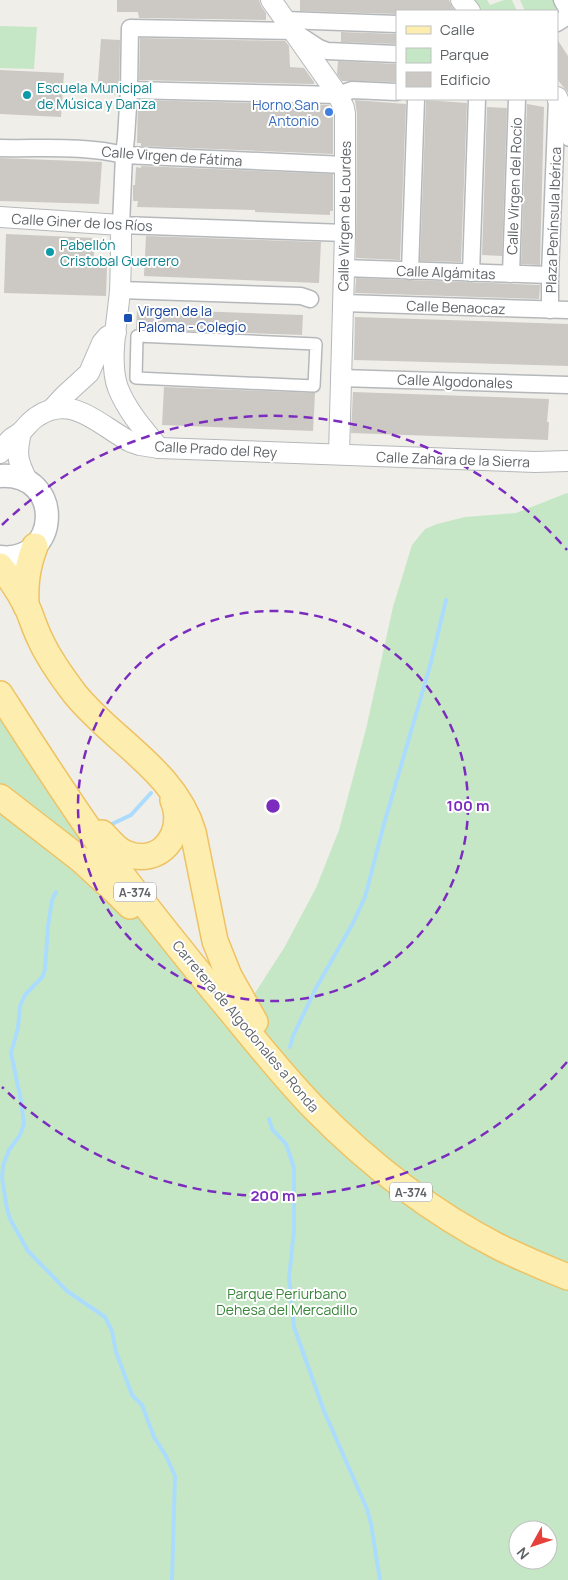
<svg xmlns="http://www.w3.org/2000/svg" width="568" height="1580" font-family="Manrope,sans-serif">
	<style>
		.green { fill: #c6e7c5; fill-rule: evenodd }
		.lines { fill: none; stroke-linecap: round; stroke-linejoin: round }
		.stream { stroke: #abdcfd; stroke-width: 4 }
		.building { fill: #ccc9c4 }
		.pedestrian-casing { stroke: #b5b8bb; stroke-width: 14 }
		.minor-casing { stroke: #b5b8bb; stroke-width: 19 }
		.tertiary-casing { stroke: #b5b8bb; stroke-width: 22 }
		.secondary-casing { stroke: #b4b7bb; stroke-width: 25 }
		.primary-casing { stroke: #eec263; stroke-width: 28 }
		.pedestrian { stroke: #fff; stroke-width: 11 }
		.minor { stroke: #fff; stroke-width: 16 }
		.tertiary { stroke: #fff; stroke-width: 20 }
		.secondary { stroke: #fff; stroke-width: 22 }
		.primary { stroke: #fdeeb0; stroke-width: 25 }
		.ring { fill: none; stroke: #7b2cbf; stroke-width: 2.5; stroke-dasharray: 9 6 }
		.culture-dot { fill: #0f9aa8; stroke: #fff; stroke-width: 2 }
		.shop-dot { fill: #3f7fe0; stroke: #fff; stroke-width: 2 }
		.transit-dot { fill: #1a4fb4; stroke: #fff; stroke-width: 2 }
		.labels { text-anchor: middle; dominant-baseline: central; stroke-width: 4; stroke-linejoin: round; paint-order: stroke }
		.shield { fill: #fff; stroke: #8f9295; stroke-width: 1 }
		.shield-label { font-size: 12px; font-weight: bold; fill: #5f6367 }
		.culture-label { font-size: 14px; fill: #0d838f; stroke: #fff; text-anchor: start }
		.shop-label { font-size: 14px; fill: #366cbe; stroke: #fff; text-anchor: end }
		.street-label { font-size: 14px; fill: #5f6367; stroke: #fff }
		.transit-label { font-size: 14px; fill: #164399; stroke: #fff; text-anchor: start }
		.park-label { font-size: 14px; fill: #388539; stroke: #fff }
		.centre { fill: #7b2cbf; stroke: #fff; stroke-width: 2.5 }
		.ring-label { font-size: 15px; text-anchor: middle; font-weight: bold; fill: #7b2cbf; stroke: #fff; stroke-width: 4; stroke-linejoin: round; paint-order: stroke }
	</style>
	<rect width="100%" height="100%" fill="#f0eee8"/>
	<g class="green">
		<polygon points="468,0 487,0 490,5 504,0 512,0 517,11 477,11"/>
		<polygon points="520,0 553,0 557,12 525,11"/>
		<polygon points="0,26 37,27 34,69 0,68"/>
		<path d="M 567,493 L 568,494 L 568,1580 L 0,1580 L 0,714 L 233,1027 L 284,948 L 316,888 L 339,830 L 366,729 L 393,607 L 412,545 L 425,529 L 437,524 L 465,517 L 516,513 ZM 518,1530 L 548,1530 L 548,1560 L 518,1560 Z"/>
	</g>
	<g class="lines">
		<g class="stream">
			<polyline points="112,824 131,815 151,793"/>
			<polyline points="56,892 52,900 48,926 45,969 43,976 25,995 20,1006 18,1028 11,1053 21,1101 24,1124 20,1135 9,1150 3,1166 2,1178 7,1209 10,1219 28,1251 67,1291 105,1317 112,1331 116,1352 132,1395 142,1405 154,1437 166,1456 175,1476 172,1580"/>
			<polyline points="290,1047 293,1036 316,988 353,923 365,897 384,824 430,666 446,600"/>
			<polyline points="269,1119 272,1129 286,1144 294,1168 294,1230 289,1278 294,1327 324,1411 367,1509 371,1524 380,1580"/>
		</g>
	</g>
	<g class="building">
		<polygon points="117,0 259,0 261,6 266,13 266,20 139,18 138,12 117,12"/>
		<polygon points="300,0 449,0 452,7 455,11 397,11 397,14 300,11"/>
		<polygon points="341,32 397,34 397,44 341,42"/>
		<polygon points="140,38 285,41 289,46 290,67 304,68 314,82 314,84 139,80"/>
		<polygon points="101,39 120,40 119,95 97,94"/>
		<polygon points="557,39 568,56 568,93 557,79"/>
		<polygon points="338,61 397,64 397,82 342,81 337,74"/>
		<polygon points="0,70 64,73 61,117 0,114"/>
		<polygon points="138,100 329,105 333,115 333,154 141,146 141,143 137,143"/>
		<polygon points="355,100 406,104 400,260 356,258 357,114"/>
		<polygon points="426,100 467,103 461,262 420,261"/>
		<polygon points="527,104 544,107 540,265 521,264"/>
		<polygon points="487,107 507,108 502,256 482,255"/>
		<polygon points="0,158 102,162 99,204 0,201"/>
		<polygon points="141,166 333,174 333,211 330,211 330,215 255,212 255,210 137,207 138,201 133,201 133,185 135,185 136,167 141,168"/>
		<polygon points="6,234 95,238 93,266 107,266 106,296 4,293"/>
		<polygon points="146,236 321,242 319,283 144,276"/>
		<polygon points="356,278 540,285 540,286 539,299 355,293"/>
		<polygon points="137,309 303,315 302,335 136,329"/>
		<polygon points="355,317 568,324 568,366 354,360"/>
		<polygon points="164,387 315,393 313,431 162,425"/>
		<polygon points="353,392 549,399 547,422 549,422 548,440 351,433"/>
	</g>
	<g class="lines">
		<g class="pedestrian-casing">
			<g id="pedestrian">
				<polyline points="562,135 562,126 568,140"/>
				<polygon points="137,336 316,344 314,386 136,378"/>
			</g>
		</g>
		<g class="minor-casing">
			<g id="minor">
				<polyline points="562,0 568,11"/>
				<polyline points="285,20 397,24"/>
				<polyline points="557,23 568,16"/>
				<polyline points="129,90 338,95 352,90 397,92"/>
				<path d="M 0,148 C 41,149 84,145 124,155 L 345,165"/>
				<polyline points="345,233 121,225 124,155 126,138 129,90 130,28 293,31 319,48 327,51 397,54"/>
				<polyline points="343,268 550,275"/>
				<polyline points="410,271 416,99"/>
				<polyline points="471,273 477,99"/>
				<polyline points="511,274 517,99"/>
				<polyline points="120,290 301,296 310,299"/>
				<polyline points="343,303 568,310"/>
				<polyline points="550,310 550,275 557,99"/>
				<polyline points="341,378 568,385"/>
			</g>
		</g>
		<g class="tertiary-casing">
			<g id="tertiary">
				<polyline points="271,0 338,95 344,108 345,114 345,233 339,454"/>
				<polyline points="461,0 470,11"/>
				<polyline points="557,97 568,123"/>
				<path d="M 0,217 L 121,225 C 121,246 121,268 120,290 C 118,318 108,361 118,388 C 127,411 144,430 159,448"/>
				<polyline points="53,408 65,395 89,373 102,343 108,336 116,333"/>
				<path d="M 21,432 C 16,454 17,460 27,480"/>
				<path d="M 0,453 C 4,448 7,442 12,438 C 15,436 19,434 21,432 C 27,426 31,420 38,416 C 73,393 101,427 131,442 L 140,445 L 159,448 L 535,462 L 568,461"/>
			</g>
		</g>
		<g class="secondary-casing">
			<path id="secondary" d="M 0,476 C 65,472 60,564 0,557"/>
		</g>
		<g class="primary-casing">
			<g id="primary">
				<path d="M 0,566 C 10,578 20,593 27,607 C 32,618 35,629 40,639 C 49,659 62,677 75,694 C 113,741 175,771 193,832 L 215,941 L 229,976 L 255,1022"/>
				<path d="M 26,606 C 25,583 27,567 35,546"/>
				<path d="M 0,694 C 36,750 72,807 111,860 C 144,905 179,948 214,991 C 247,1030 278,1071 314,1108 C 368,1163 431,1212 499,1247 C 522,1258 545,1268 568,1277"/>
				<polyline points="0,797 80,859 114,890 130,906"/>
				<path d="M 102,833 C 110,840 115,849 125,853 C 160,868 187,833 173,800"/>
			</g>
		</g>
		<use href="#pedestrian" class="pedestrian"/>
		<use href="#minor" class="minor"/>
		<use href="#tertiary" class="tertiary"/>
		<use href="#secondary" class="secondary"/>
		<use href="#primary" class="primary"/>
	</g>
	<g class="ring">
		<circle cx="273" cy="806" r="195"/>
		<path d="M567 1062A390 390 0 0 1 2 1087M2 525A390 390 0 0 1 567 550"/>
	</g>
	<g class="culture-dot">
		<circle cx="27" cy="95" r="5"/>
		<circle cx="50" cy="252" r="5"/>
	</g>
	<circle class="shop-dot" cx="329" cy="112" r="5"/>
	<rect class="transit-dot" x="123" y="313" width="10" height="10" rx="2.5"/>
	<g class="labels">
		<g class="shield">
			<rect x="114" y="882.5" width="42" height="19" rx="4"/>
			<rect x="390" y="1182.5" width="42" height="19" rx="4"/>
		</g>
		<g class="shield-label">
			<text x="135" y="892">A-374</text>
			<text x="411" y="1192">A-374</text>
		</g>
		<g class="culture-label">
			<text x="37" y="87">Escuela Municipal<tspan x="37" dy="16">de Música y Danza</tspan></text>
			<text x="60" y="244">Pabellón<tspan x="60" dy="16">Cristobal Guerrero</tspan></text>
		</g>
		<g class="shop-label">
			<text x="319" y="104">Horno San<tspan x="319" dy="16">Antonio</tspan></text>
		</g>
		<g class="street-label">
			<text transform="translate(172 156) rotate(4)">Calle Virgen de Fátima</text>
			<text transform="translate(514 186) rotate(-88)">Calle Virgen del Rocío</text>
			<text transform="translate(344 216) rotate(-89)">Calle Virgen de Lourdes</text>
			<text transform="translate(553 220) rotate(-88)">Plaza Península Ibérica</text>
			<text transform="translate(82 222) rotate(3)">Calle Giner de los Ríos</text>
			<text transform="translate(446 272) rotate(2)">Calle Algámitas</text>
			<text transform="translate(456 307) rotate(2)">Calle Benaocaz</text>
			<text transform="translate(455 381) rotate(2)">Calle Algodonales</text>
			<text transform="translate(216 449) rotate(3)">Calle Prado del Rey</text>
			<text transform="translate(453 459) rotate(2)">Calle Zahara de la Sierra</text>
			<text transform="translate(246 1026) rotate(50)">Carretera de Algodonales a Ronda</text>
		</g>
		<g class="transit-label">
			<text x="138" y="310">Virgen de la<tspan x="138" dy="16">Paloma - Colegio</tspan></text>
		</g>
		<g class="park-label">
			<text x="287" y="1293">Parque Periurbano<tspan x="287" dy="16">Dehesa del Mercadillo</tspan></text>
		</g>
	</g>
	<circle cx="273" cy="806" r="8" class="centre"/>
	<g class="ring-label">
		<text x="468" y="811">100 m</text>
		<text x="273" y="1201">200 m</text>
	</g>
	<rect x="396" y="10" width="162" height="90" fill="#ffffff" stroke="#bfc1c2"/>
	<rect x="406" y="26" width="25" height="8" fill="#fdeeb0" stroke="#bfc1c2"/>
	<text x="440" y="35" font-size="15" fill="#5f6367">Calle</text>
	<rect x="406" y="48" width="25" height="15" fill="#c6e7c5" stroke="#bfc1c2"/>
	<text x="440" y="60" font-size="15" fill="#5f6367">Parque</text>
	<rect x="406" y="72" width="25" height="15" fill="#ccc9c4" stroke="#bfc1c2"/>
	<text x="440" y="85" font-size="15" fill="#5f6367">Edificio</text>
	<g transform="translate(533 1545) rotate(230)"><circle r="24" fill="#ffffff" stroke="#bfc1c2"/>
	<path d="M0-4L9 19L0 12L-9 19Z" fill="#e54039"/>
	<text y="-8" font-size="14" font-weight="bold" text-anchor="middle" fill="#5f6367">N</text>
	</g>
</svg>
